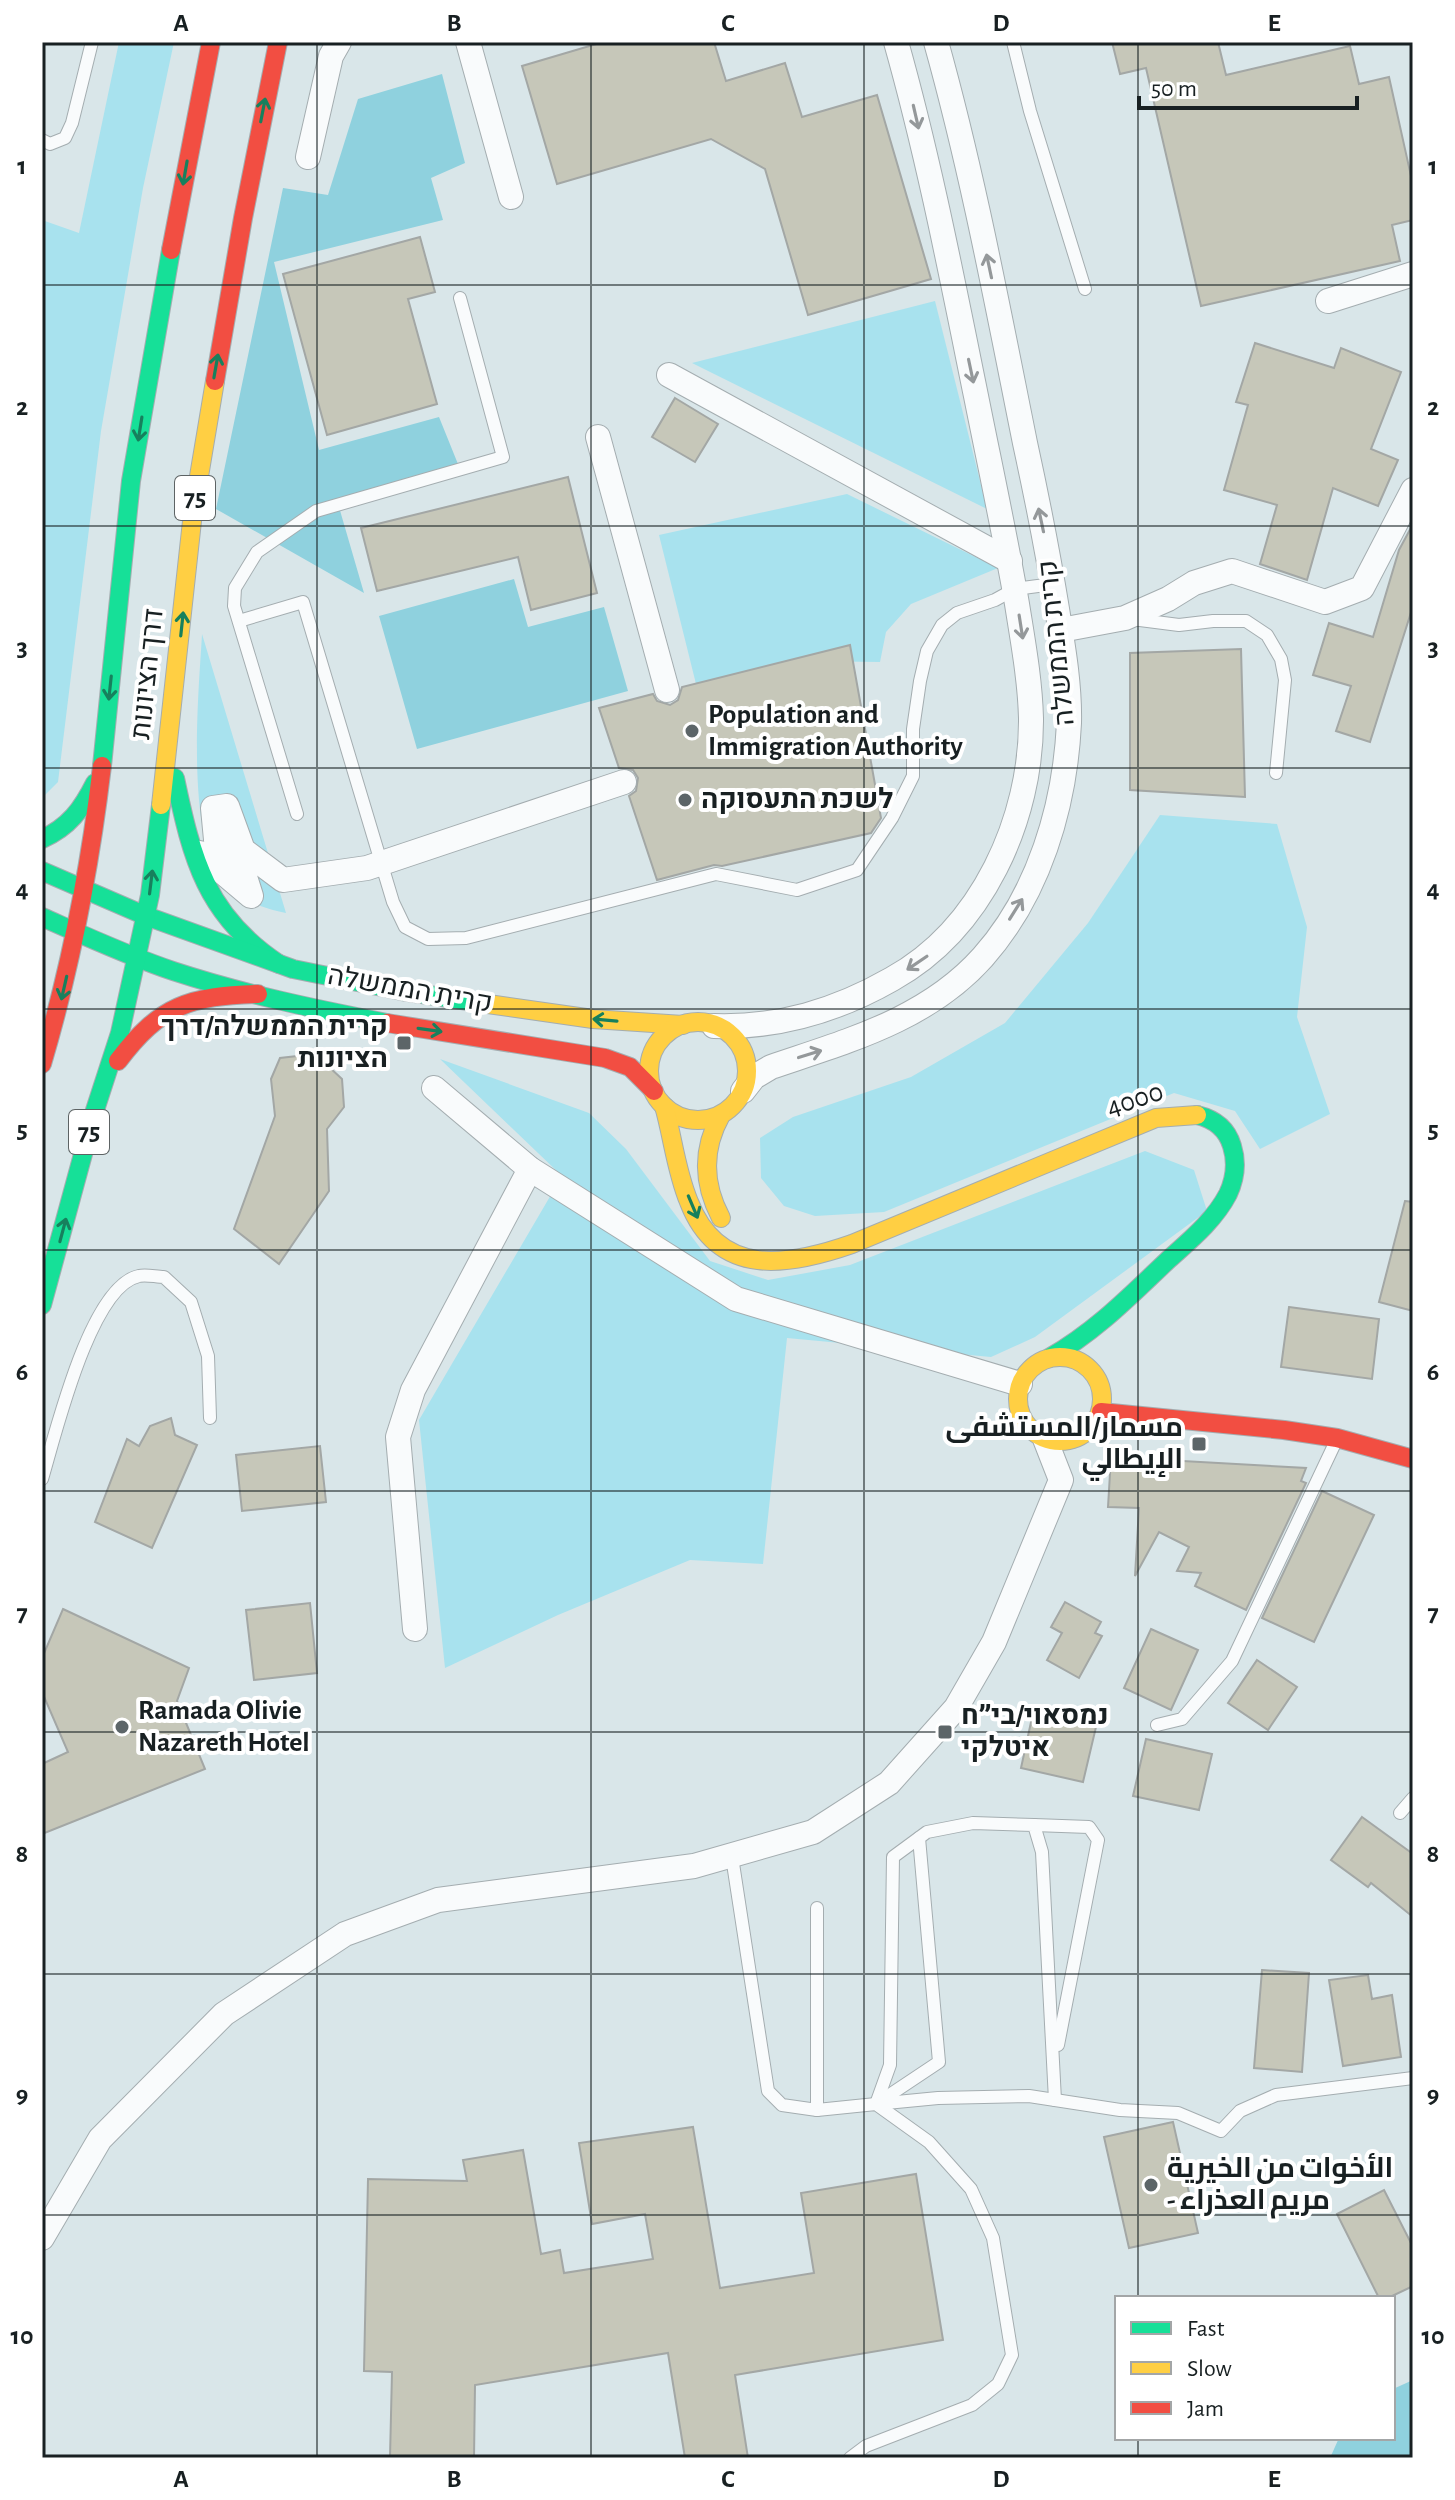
<svg xmlns="http://www.w3.org/2000/svg" width="1455" height="2500" font-family="'Alegreya Sans',Cairo,Heebo,sans-serif">
	<style>
		.green { fill: #a8e2ee }
		.forest { fill: #8fd1de }
		.building { fill: #c6c7b9; stroke: #a3a7a5; stroke-width: 2 }
		.lines { fill: none; stroke-linecap: round; stroke-linejoin: round }
		.lane-casing { stroke: #a4adb0; stroke-width: 14 }
		.street-casing { stroke: #a4adb0; stroke-width: 26 }
		.fast-casing { stroke: #a4adb0; stroke-width: 20 }
		.slow-casing { stroke: #a4adb0; stroke-width: 20 }
		.jam-casing { stroke: #a4adb0; stroke-width: 20 }
		.lane { stroke: #f9fbfc; stroke-width: 12 }
		.street { stroke: #f9fbfc; stroke-width: 24 }
		.fast { stroke: #16e098; stroke-width: 18 }
		.slow { stroke: #ffcf43; stroke-width: 18 }
		.jam { stroke: #f24e42; stroke-width: 18 }
		.oneway { stroke: #17805d }
		.oneway2 { stroke: #94989a }
		.grid { fill: none; stroke: #182022; stroke-width: 2; stroke-opacity: 0.55 }
		.poi-dot { fill: #5c6568; stroke: #fff; stroke-width: 3 }
		.labels { text-anchor: middle; dominant-baseline: central; stroke-width: 8; stroke-linejoin: round; paint-order: stroke }
		.shield { fill: #fff; stroke: #5d6364; stroke-width: 2 }
		.shield-label { font-size: 26px; font-weight: bold; fill: #182022 }
		.street-label { font-size: 28px; fill: #182022; stroke: #fff }
		.poi-label { font-size: 28px; font-weight: bold; fill: #182022; stroke: #fff; text-anchor: start }
		.neatline { fill: none; stroke: #182022; stroke-width: 3 }
		.grid-label { font-size: 26px; text-anchor: middle; font-weight: bold; fill: #182022 }
	</style>
	<rect width="100%" height="100%" fill="#d9e6e9"/>
	<g class="green">
		<polygon points="119,42 174,42 143,188 101,431 58,782 42,798 42,220 79,233"/>
		<polygon points="935,301 987,509 692,363"/>
		<polygon points="847,494 998,568 911,604 886,632 880,662 802,661 697,688 659,535"/>
		<path d="M 202,634 L 286,913 C 261,908 245,902 226,883 C 184,842 199,691 202,634 Z"/>
		<polygon points="1160,815 1277,824 1307,927 1297,1017 1330,1114 1260,1149 1235,1111 1174,1093 884,1212 815,1216 784,1206 761,1178 760,1138 793,1117 911,1077 1005,1023 1088,923"/>
		<polygon points="440,1059 589,1113 626,1149 710,1261 768,1280 850,1265 1145,1151 1194,1170 1207,1211 1035,1337 991,1357 787,1338 763,1564 690,1560 558,1615 445,1668 419,1420 562,1176"/>
	</g>
	<g class="forest">
		<polygon points="442,74 465,163 431,178 443,220 274,262 319,450 439,417 460,469 339,507 364,593 216,509 283,188 328,195 358,99"/>
		<polygon points="514,579 528,627 604,607 628,691 417,749 379,616"/>
		<polygon points="1413,2380 1413,2458 1330,2458 1339,2438 1393,2438 1393,2389"/>
	</g>
	<g class="building">
		<polygon points="603,42 714,42 726,81 785,63 802,117 877,95 931,279 808,315 765,169 711,139 557,184 522,66"/>
		<polygon points="1112,42 1218,42 1226,75 1350,46 1359,84 1389,77 1413,185 1413,220 1392,225 1400,261 1201,306 1146,68 1120,74"/>
		<polygon points="420,237 435,292 408,299 437,404 327,435 283,274"/>
		<polygon points="1255,343 1334,368 1341,348 1401,372 1371,449 1398,460 1378,506 1333,488 1307,580 1260,564 1277,505 1224,490 1248,405 1236,402"/>
		<polygon points="675,398 718,424 695,462 652,437"/>
		<polygon points="568,477 597,593 531,610 518,557 377,591 361,528"/>
		<polygon points="1413,524 1413,606 1370,742 1336,731 1351,686 1313,675 1329,623 1373,637 1399,550"/>
		<polygon points="850,645 881,818 871,833 722,866 714,865 657,880 629,796 636,791 638,778 633,770 619,768 599,708 653,694 657,701 670,705 678,700 682,687"/>
		<polygon points="1241,649 1245,797 1130,790 1130,653"/>
		<polygon points="315,1054 342,1079 344,1107 327,1129 329,1191 279,1264 234,1229 275,1116 271,1079 280,1058"/>
		<polygon points="1405,1201 1413,1202 1413,1311 1379,1302"/>
		<polygon points="1289,1307 1379,1319 1372,1379 1281,1367"/>
		<polygon points="171,1418 175,1435 197,1445 152,1548 95,1522 127,1439 139,1446 150,1426"/>
		<polygon points="320,1446 326,1502 242,1511 236,1455"/>
		<polygon points="1111,1457 1306,1468 1301,1481 1306,1483 1246,1610 1195,1586 1201,1573 1177,1571 1189,1547 1159,1532 1135,1576 1139,1508 1108,1507"/>
		<polygon points="1322,1491 1374,1515 1314,1642 1262,1618"/>
		<polygon points="1065,1602 1101,1622 1095,1633 1102,1636 1079,1678 1047,1660 1062,1633 1051,1627"/>
		<polygon points="310,1603 317,1673 254,1680 246,1610"/>
		<polygon points="63,1609 189,1668 177,1701 205,1769 42,1834 42,1764 68,1752 42,1692 42,1658"/>
		<polygon points="1151,1629 1198,1650 1171,1710 1124,1688"/>
		<polygon points="1257,1660 1297,1687 1268,1730 1228,1703"/>
		<polygon points="1033,1713 1096,1727 1083,1782 1021,1768"/>
		<polygon points="1146,1739 1212,1754 1199,1810 1133,1796"/>
		<polygon points="1362,1817 1413,1854 1413,1917 1371,1883 1368,1887 1331,1860"/>
		<polygon points="1262,1970 1309,1973 1302,2072 1254,2068"/>
		<polygon points="1368,1975 1372,1999 1392,1995 1401,2057 1343,2066 1329,1980"/>
		<polygon points="1173,2122 1198,2233 1129,2248 1104,2137"/>
		<polygon points="693,2127 720,2288 814,2273 801,2193 916,2174 943,2340 735,2375 748,2458 685,2458 668,2353 475,2385 474,2458 390,2458 392,2372 364,2371 368,2179 467,2181 463,2160 523,2150 541,2254 560,2250 564,2273 653,2259 645,2214 592,2224 579,2143"/>
		<polygon points="1384,2190 1413,2247 1413,2286 1388,2298 1379,2298 1337,2214"/>
	</g>
	<g class="lines">
		<g class="lane-casing">
			<g id="lane">
				<polyline points="1013,42 1030,111 1085,289"/>
				<polyline points="42,140 50,144 65,138 72,123 92,42"/>
				<polyline points="1132,619 1179,625 1213,621 1246,621 1267,635 1281,659 1285,680 1276,773"/>
				<polyline points="239,621 303,602 393,902 405,927 428,939 466,938 716,874 797,890 857,870 892,818 913,776 913,729 920,681 927,651 942,625 957,613 995,600 1015,589 1053,584"/>
				<polyline points="297,814 234,606 235,588 257,552 316,511 503,457 460,298"/>
				<path d="M 42,1479 C 55,1436 90,1286 139,1276 C 146,1274 156,1277 164,1277 L 191,1302 L 208,1356 L 210,1418"/>
				<polyline points="1157,1725 1182,1719 1232,1661 1336,1441"/>
				<polyline points="1400,1813 1413,1798"/>
				<polyline points="1034,1825 1089,1827 1098,1840 1058,2045"/>
				<polyline points="732,1857 768,2091 782,2105 817,2110 876,2104 929,2142 971,2189 993,2238 1012,2355 998,2384 972,2405 866,2446 850,2458"/>
				<polyline points="817,1908 817,2110"/>
				<polyline points="879,2102 939,2062 919,1838"/>
				<polyline points="876,2104 890,2065 893,1857 927,1832 973,1823 1034,1825 1042,1852 1055,2100"/>
				<polyline points="876,2104 938,2098 1029,2096 1120,2110 1178,2113 1221,2131 1240,2111 1276,2095 1413,2078"/>
			</g>
		</g>
		<g class="street-casing">
			<g id="street">
				<polyline points="468,42 511,197"/>
				<polyline points="308,157 331,56 339,42"/>
				<polyline points="1328,301 1413,274"/>
				<polyline points="669,375 1010,561"/>
				<polyline points="598,437 667,690"/>
				<polyline points="1061,630 1125,618 1168,599 1194,583 1232,571 1325,602 1362,588 1413,490"/>
				<polyline points="200,853 251,896 246,880 217,850 213,808 227,806 243,850 283,880 367,868 624,782"/>
				<path d="M 714,1026 C 779,1028 836,1011 892,979 C 982,929 1032,819 1031,718 C 1030,680 1023,642 1017,604 C 1005,535 990,466 976,396 C 952,278 929,159 896,42"/>
				<polyline points="434,1088 530,1169 736,1299 1020,1384"/>
				<path d="M 743,1091 L 754,1077 L 771,1067 C 847,1041 927,1020 983,957 C 1039,894 1065,806 1069,723 C 1070,686 1063,646 1057,609 C 1048,554 1037,498 1025,443 C 998,309 973,174 936,42"/>
				<polyline points="415,1629 398,1437 413,1390 530,1169"/>
				<polyline points="42,2238 100,2139 224,2014 345,1934 438,1900 694,1866 813,1832 889,1783 956,1708 994,1642 1061,1480 1045,1439"/>
			</g>
		</g>
		<g class="fast-casing">
			<g id="fast">
				<polyline points="102,766 131,481 171,250"/>
				<path d="M 175,778 C 192,859 206,916 279,964"/>
				<path d="M 42,839 C 69,827 82,809 95,783"/>
				<polyline points="42,871 146,916 293,969 402,991 488,1004"/>
				<path d="M 42,917 C 85,936 128,956 173,971 C 243,994 315,1009 387,1023"/>
				<polyline points="42,1305 95,1110 120,1033 150,895 161,805"/>
				<path d="M 1049,1358 C 1095,1332 1129,1297 1167,1261 C 1189,1241 1214,1221 1228,1194 C 1235,1179 1237,1162 1232,1146 C 1227,1129 1214,1119 1197,1115"/>
			</g>
		</g>
		<g class="slow-casing">
			<g id="slow">
				<polyline points="161,805 193,512 215,381"/>
				<polyline points="488,1004 593,1019 683,1025"/>
				<circle cx="698" cy="1071" r="49"/>
				<path d="M 664,1106 C 673,1138 676,1171 689,1202 C 719,1279 789,1266 852,1244 L 1156,1118 L 1197,1115"/>
				<path d="M 721,1115 C 702,1149 703,1184 721,1218"/>
				<circle cx="1060" cy="1399" r="42"/>
			</g>
		</g>
		<g class="jam-casing">
			<g id="jam">
				<polyline points="171,250 211,42"/>
				<polyline points="215,381 243,218 278,42"/>
				<polyline points="387,1023 605,1058 630,1067 654,1091"/>
				<path d="M 118,1061 C 160,1005 190,996 258,994"/>
				<path d="M 42,1064 C 71,966 90,867 102,766"/>
				<polyline points="1101,1412 1284,1430 1337,1438 1413,1459"/>
			</g>
		</g>
		<use href="#lane" class="lane"/>
		<use href="#street" class="street"/>
		<use href="#fast" class="fast"/>
		<use href="#slow" class="slow"/>
		<use href="#jam" class="jam"/>
	</g>
	<defs><path id="oneway-shaft" d="M-6 0H5M1.5-3L5.5 0L1.5 3" fill="none" stroke-width="1.6" stroke-linecap="round" stroke-linejoin="round" transform="scale(2)"/></defs>
	<g class="oneway">
		<use href="#oneway-shaft" transform="translate(263 110) rotate(-79)"/>
		<use href="#oneway-shaft" transform="translate(185 173) rotate(100)"/>
		<use href="#oneway-shaft" transform="translate(216 366) rotate(-80)"/>
		<use href="#oneway-shaft" transform="translate(140 429) rotate(99)"/>
		<use href="#oneway-shaft" transform="translate(182 624) rotate(-84)"/>
		<use href="#oneway-shaft" transform="translate(110 688) rotate(96)"/>
		<use href="#oneway-shaft" transform="translate(151 882) rotate(-83)"/>
		<use href="#oneway-shaft" transform="translate(64 988) rotate(103)"/>
		<use href="#oneway-shaft" transform="translate(605 1020) rotate(-175)"/>
		<use href="#oneway-shaft" transform="translate(430 1030) rotate(8)"/>
		<use href="#oneway-shaft" transform="translate(693 1207) rotate(67)"/>
		<use href="#oneway-shaft" transform="translate(63 1230) rotate(-75)"/>
	</g>
	<g class="oneway2">
		<use href="#oneway-shaft" transform="translate(916 117) rotate(77)"/>
		<use href="#oneway-shaft" transform="translate(989 266) rotate(-102)"/>
		<use href="#oneway-shaft" transform="translate(971 371) rotate(78)"/>
		<use href="#oneway-shaft" transform="translate(1041 520) rotate(-102)"/>
		<use href="#oneway-shaft" transform="translate(1021 627) rotate(81)"/>
		<use href="#oneway-shaft" transform="translate(1016 909) rotate(-58)"/>
		<use href="#oneway-shaft" transform="translate(917 963) rotate(146)"/>
		<use href="#oneway-shaft" transform="translate(810 1054) rotate(-17)"/>
	</g>
	<path class="grid" d="M 317,42 L 317,2458M 591,42 L 591,2458M 864,42 L 864,2458M 1138,42 L 1138,2298M 42,285 L 1413,285M 42,526 L 1413,526M 42,768 L 1413,768M 42,1009 L 1413,1009M 42,1250 L 1413,1250M 42,1491 L 1413,1491M 42,1732 L 1413,1732M 42,1974 L 1413,1974M 42,2215 L 1413,2215M 1138,2438 L 1138,2458"/>
	<g class="poi-dot">
		<circle cx="692" cy="731" r="8"/>
		<circle cx="685" cy="800" r="8"/>
		<rect x="396" y="1035" width="16" height="16" rx="4"/>
		<rect x="1191" y="1436" width="16" height="16" rx="4"/>
		<circle cx="122" cy="1727" r="8"/>
		<rect x="937" y="1724" width="16" height="16" rx="4"/>
		<circle cx="1151" cy="2185" r="8"/>
	</g>
	<g class="labels">
		<g class="shield">
			<rect x="175" y="476" width="40" height="44" rx="6"/>
			<rect x="69" y="1110" width="40" height="44" rx="6"/>
		</g>
		<g class="shield-label">
			<text x="195" y="498">75</text>
			<text x="89" y="1132">75</text>
		</g>
		<g class="street-label">
			<text transform="translate(1057 643) rotate(-96)">קרית הממשלה</text>
			<text transform="translate(148 674) rotate(-84)">דרך הציונות</text>
			<text transform="translate(410 990) rotate(10)">קרית הממשלה</text>
			<text transform="translate(1135 1100) rotate(-18)">4000</text>
		</g>
		<g class="poi-label">
			<text x="708" y="715">Population and<tspan x="708" dy="32">Immigration Authority</tspan></text>
			<text x="701" y="800">לשכת התעסוקה</text>
			<text x="388" y="1027" text-anchor="end">קרית הממשלה/דרך<tspan x="388" dy="32">הציונות</tspan></text>
			<text x="1183" y="1428" text-anchor="end">مسمار/المستشفى<tspan x="1183" dy="32">الإيطالي</tspan></text>
			<text x="138" y="1711">Ramada Olivie<tspan x="138" dy="32">Nazareth Hotel</tspan></text>
			<text x="961" y="1716">נמסאוי/בי״ח<tspan x="961" dy="32">איטלקי</tspan></text>
			<text x="1167" y="2169">الأخوات من الخيرية<tspan x="1167" dy="32">- مريم العذراء</tspan></text>
		</g>
	</g>
	<rect width="1455" height="2500" fill="none" stroke="#ffffff" stroke-width="88"/>
	<rect x="1115" y="2296" width="280" height="144" fill="#ffffff" stroke="#a3a6a7" stroke-width="2"/>
	<rect x="1131" y="2322" width="40" height="12" fill="#16e098" stroke="#a3a6a7" stroke-width="2"/>
	<text x="1187" y="2336" font-size="24" fill="#182022">Fast</text>
	<rect x="1131" y="2362" width="40" height="12" fill="#ffcf43" stroke="#a3a6a7" stroke-width="2"/>
	<text x="1187" y="2376" font-size="24" fill="#182022">Slow</text>
	<rect x="1131" y="2402" width="40" height="12" fill="#f24e42" stroke="#a3a6a7" stroke-width="2"/>
	<text x="1187" y="2416" font-size="24" fill="#182022">Jam</text>
	<path d="M1139 96v12h218v-12" fill="none" stroke="#182022" stroke-width="4"/>
	<text x="1151" y="96" font-size="24" fill="#182022" stroke="#ffffff" stroke-width="6" paint-order="stroke">50 m</text>
	<rect x="44" y="44" width="1367" height="2412" class="neatline"/>
	<g class="grid-label">
		<text x="181" y="31">A</text>
		<text x="454" y="31">B</text>
		<text x="728" y="31">C</text>
		<text x="1001" y="31">D</text>
		<text x="1274" y="31">E</text>
		<text x="22" y="174">1</text>
		<text x="1433" y="174">1</text>
		<text x="22" y="415">2</text>
		<text x="1433" y="415">2</text>
		<text x="22" y="656">3</text>
		<text x="1433" y="656">3</text>
		<text x="22" y="897">4</text>
		<text x="1433" y="897">4</text>
		<text x="22" y="1138">5</text>
		<text x="1433" y="1138">5</text>
		<text x="22" y="1380">6</text>
		<text x="1433" y="1380">6</text>
		<text x="22" y="1621">7</text>
		<text x="1433" y="1621">7</text>
		<text x="22" y="1862">8</text>
		<text x="1433" y="1862">8</text>
		<text x="22" y="2103">9</text>
		<text x="1433" y="2103">9</text>
		<text x="22" y="2344">10</text>
		<text x="1433" y="2344">10</text>
		<text x="181" y="2487">A</text>
		<text x="454" y="2487">B</text>
		<text x="728" y="2487">C</text>
		<text x="1001" y="2487">D</text>
		<text x="1274" y="2487">E</text>
	</g>
</svg>
